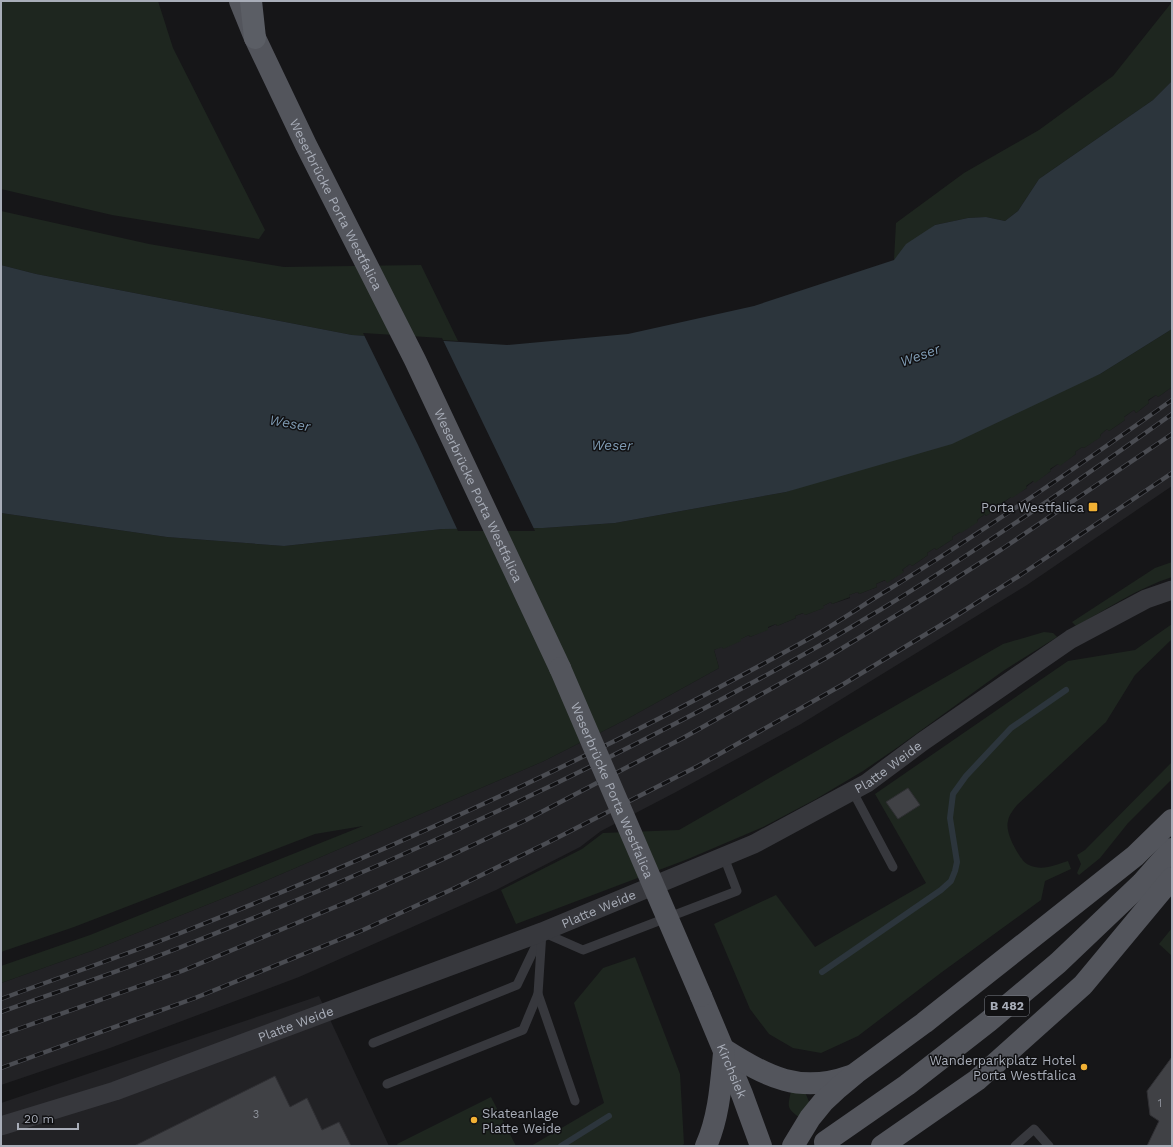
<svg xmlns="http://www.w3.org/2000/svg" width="1173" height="1147" font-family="'Work Sans',sans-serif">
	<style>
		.built { fill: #222225 }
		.green { fill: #1e261f }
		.water { fill: #2c353c }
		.pier { fill: #161618 }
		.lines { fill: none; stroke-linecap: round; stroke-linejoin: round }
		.stream { stroke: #2c353c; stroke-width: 6 }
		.building { fill: #404145; stroke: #303034 }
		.service { stroke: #37383d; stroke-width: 9 }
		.minor { stroke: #37383d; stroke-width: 19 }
		.primary { stroke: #53555c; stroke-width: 22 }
		.trunk { stroke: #5b5e65; stroke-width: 22 }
		.rail-casing { stroke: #4a4c52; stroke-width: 4.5 }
		.rail { stroke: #111113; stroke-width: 3; stroke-dasharray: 9; stroke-linecap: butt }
		.primary-bridge { stroke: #53555c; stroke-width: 22 }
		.poi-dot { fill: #f2b134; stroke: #111113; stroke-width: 1.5 }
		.labels { text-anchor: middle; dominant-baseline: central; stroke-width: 3; stroke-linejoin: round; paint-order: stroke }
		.number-label { font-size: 11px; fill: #8e929b }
		.shield { fill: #111113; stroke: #7b7e86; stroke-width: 1 }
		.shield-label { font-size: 12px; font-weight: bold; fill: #a8adb8 }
		.street-label { font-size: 13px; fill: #a8adb8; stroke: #111113 }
		.poi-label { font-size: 13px; fill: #a8adb8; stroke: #111113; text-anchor: end }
		.water-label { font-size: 14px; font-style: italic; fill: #7f9bb3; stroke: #111113 }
	</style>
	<rect width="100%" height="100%" fill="#161618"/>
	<g class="built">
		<polygon points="1172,387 1172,486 1027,585 801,724 676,792 601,831 580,847 496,890 453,909 299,977 110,1048 1,1085 1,983 94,950 244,890 544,761 627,719 719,668 714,650 722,646 723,648 741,640 740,639 749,635 750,637 768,629 768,628 776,624 777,626 796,618 795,616 804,613 805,615 823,608 823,606 831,602 832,604 850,598 849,595 858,592 859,594 877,587 876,584 886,580 887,582 904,571 902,570 910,564 912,566 928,555 927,553 935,548 936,550 953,539 952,537 978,521 977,520 985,514 986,516 1011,497 1027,488 1026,487 1034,481 1035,482 1051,471 1050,470 1058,464 1060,465 1076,454 1075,452 1082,447 1084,448 1101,436 1100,435 1107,429 1109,431 1125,420 1123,418 1134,410 1136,413 1149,403 1148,401 1156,395 1158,397"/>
		<polygon points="319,996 389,1146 1,1146 1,1103"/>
	</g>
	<g class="green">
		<polygon points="1,1 158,1 173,48 265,230 259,239 112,215 1,189"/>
		<polygon points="1172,2 1172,81 1153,100 1039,179 1018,211 1005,221 986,217 968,218 935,225 894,260 896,223 964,173 1039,130 1113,76"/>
		<polygon points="1,211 149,244 284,267 421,265 458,341 352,335 36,274 1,265"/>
		<polygon points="1172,329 1172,387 1158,397 1156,395 1148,400 1149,403 1136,413 1134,410 1124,417 1125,420 1109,431 1107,429 1100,435 1101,437 1084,448 1082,447 1075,452 1076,454 1060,466 1058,464 1050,469 1051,471 1035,483 1033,481 1026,486 1027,488 1012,498 1011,497 1001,504 1002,505 986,516 985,514 977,520 978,522 961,533 960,532 952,537 953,539 936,550 935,548 927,553 928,555 912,566 910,564 902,570 904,572 887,583 885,580 876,584 877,587 859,594 858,592 849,595 850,597 832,604 831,602 823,606 824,608 805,615 803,613 795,616 796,618 777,626 776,624 768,627 768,630 750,637 749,635 741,639 741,641 723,649 722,647 714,650 719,668 627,719 544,761 244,890 94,950 1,983 1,966 90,935 363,826 315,834 74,927 1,952 1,513 167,537 284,546 442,529 543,528 615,523 786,492 1100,374"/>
		<path d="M 1172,562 L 1172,577 C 1138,588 1107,609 1076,626 L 1072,622 L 1155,568 Z"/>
		<path d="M 1172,624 L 1172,639 L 1135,675 L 1106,722 L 1017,805 C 1013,810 1009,815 1008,821 C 1005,831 1015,850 1022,859 C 1024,863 1030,866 1035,867 C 1045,870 1058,864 1068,861 L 1071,869 L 1045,881 L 1041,900 L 942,972 L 858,1036 L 821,1053 L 793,1048 L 769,1034 L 750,1009 L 714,924 L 776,895 L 815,947 L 926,883 L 875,794 L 1068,661 L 1135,650 Z"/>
		<polygon points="1044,632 1053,633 1057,637 1003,671 898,747 863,771 816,799 763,827 688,859 516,924 501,890 582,849 603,833 679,830 1003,644"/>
		<polygon points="1172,762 1172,779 1128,823 1100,858 1079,875 1077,873 1081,864 1077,855 1085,850"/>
		<polygon points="1172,928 1172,956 1159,944"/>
		<polygon points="635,957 680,1074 684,1144 681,1146 531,1146 604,1103 574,1003 603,968"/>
		<path d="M 791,1091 L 805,1092 L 810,1104 L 799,1117 C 786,1108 788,1106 791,1091 Z"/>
		<polygon points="491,1097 516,1146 398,1146 397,1144"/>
	</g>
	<polygon class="water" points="1172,81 1172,329 1100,374 952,444 786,492 615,523 543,528 442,529 284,546 167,537 1,513 1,265 36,274 352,335 507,345 628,334 754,306 894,260 906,244 935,225 968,218 986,217 1005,221 1018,211 1039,179 1153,100"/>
	<polygon class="pier" points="363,333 442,338 535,531 458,531 418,445"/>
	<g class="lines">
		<g class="stream">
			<polyline points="822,972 941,890 951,881 955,871 957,862 950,818 953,794 966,776 1011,728 1066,690"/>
			<polyline points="561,1146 609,1116"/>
		</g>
	</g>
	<g class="building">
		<polygon points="908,788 920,805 898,819 886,802"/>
		<polygon points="1172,1057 1172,1146 1147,1146 1159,1121 1150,1115 1147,1091"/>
		<polygon points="275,1076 290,1107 307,1098 322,1130 339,1122 351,1146 134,1146"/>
	</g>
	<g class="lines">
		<g class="service">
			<polyline points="853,792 893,867"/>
			<polyline points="538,994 575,1101"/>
			<polyline points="373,1043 517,985 540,937"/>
			<polyline points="387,1084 523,1030 538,994 542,932 583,950 737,891 724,857"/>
			<polyline points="1015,1146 1034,1129 1049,1146"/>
		</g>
		<path class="minor" id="s1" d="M 1,1126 L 115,1091 L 305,1020 L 542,932 L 754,844 L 867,783 L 922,742 L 1071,639 L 1146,599 L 1172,590"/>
		<g class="primary">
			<path id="s2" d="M 240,1 L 255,38 L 306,145 L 415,360 L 560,668"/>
			<path id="s3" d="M 701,996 L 742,1094 L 761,1146"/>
			<path d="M 725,1050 C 767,1077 800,1094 850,1076"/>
			<polyline points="825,1142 907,1085 989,1021 1058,963 1142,883 1172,849"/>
			<path d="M 706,1146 C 719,1117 721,1084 724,1053"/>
			<polyline points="793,1146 810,1118 823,1102 838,1088 856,1073 924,1023 1135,856 1172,820"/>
			<polyline points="882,1146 977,1080 1083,985 1172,878"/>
		</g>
		<polyline class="trunk" points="251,1 255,38"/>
		<g class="rail-casing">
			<g id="rail">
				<path d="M 1,999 C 63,976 126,955 188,930 C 402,846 611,749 812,637 C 839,622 864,604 891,588 C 987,529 1080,465 1172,400"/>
				<path d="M 1,1012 C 59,991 118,972 176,949 C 396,863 611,763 817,647 C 839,635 859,622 880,610 C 980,549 1077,482 1172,414"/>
				<polyline points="1,1035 182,971 352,900 439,861 526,820 683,738 826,658 933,593 1002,549 1172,434"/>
				<polyline points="1,1068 195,998 363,930 455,888 547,843 698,766 842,685 951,619 1019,576 1172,473"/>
			</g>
		</g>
		<use href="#rail" class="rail"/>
		<path class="primary-bridge" id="s4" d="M 560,668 L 701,996"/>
	</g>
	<g class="poi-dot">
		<rect x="1088" y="502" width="10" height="10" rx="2"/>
		<circle cx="1084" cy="1067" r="4"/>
		<circle cx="474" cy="1120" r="4"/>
	</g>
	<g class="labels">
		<g class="number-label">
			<text x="1160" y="1103">1</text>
			<text x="256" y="1114">3</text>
		</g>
		<rect class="shield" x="985" y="996" width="44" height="20" rx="3"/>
		<g class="shield-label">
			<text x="1007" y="1006">B 482</text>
		</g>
		<g class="street-label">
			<text stroke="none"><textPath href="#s2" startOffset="225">Weserbrücke Porta Westfalica</textPath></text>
			<text stroke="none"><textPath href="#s2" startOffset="549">Weserbrücke Porta Westfalica</textPath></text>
			<text stroke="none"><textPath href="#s1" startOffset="959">Platte Weide</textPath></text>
			<text stroke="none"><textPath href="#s4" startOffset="133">Weserbrücke Porta Westfalica</textPath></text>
			<text stroke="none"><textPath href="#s1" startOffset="636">Platte Weide</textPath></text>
			<text stroke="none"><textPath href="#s1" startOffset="312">Platte Weide</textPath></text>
			<text stroke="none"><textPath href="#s3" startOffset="81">Kirchsiek</textPath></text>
		</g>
		<g class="poi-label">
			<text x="1084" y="507">Porta Westfalica</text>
			<text x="1076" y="1060">Wanderparkplatz Hotel<tspan x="1076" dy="15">Porta Westfalica</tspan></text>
			<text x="482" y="1113" text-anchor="start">Skateanlage<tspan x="482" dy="15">Platte Weide</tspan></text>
		</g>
		<g class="water-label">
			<text transform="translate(920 355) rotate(-20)">Weser</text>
			<text transform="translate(290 423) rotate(10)">Weser</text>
			<text transform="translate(612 445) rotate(1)">Weser</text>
		</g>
	</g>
	<rect width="1173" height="1147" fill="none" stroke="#a8adb8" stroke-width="4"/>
	<path d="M18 1123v6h60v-6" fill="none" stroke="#a8adb8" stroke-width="2"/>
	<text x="24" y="1123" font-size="12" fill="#a8adb8" stroke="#111113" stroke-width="3" paint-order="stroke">20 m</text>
</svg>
